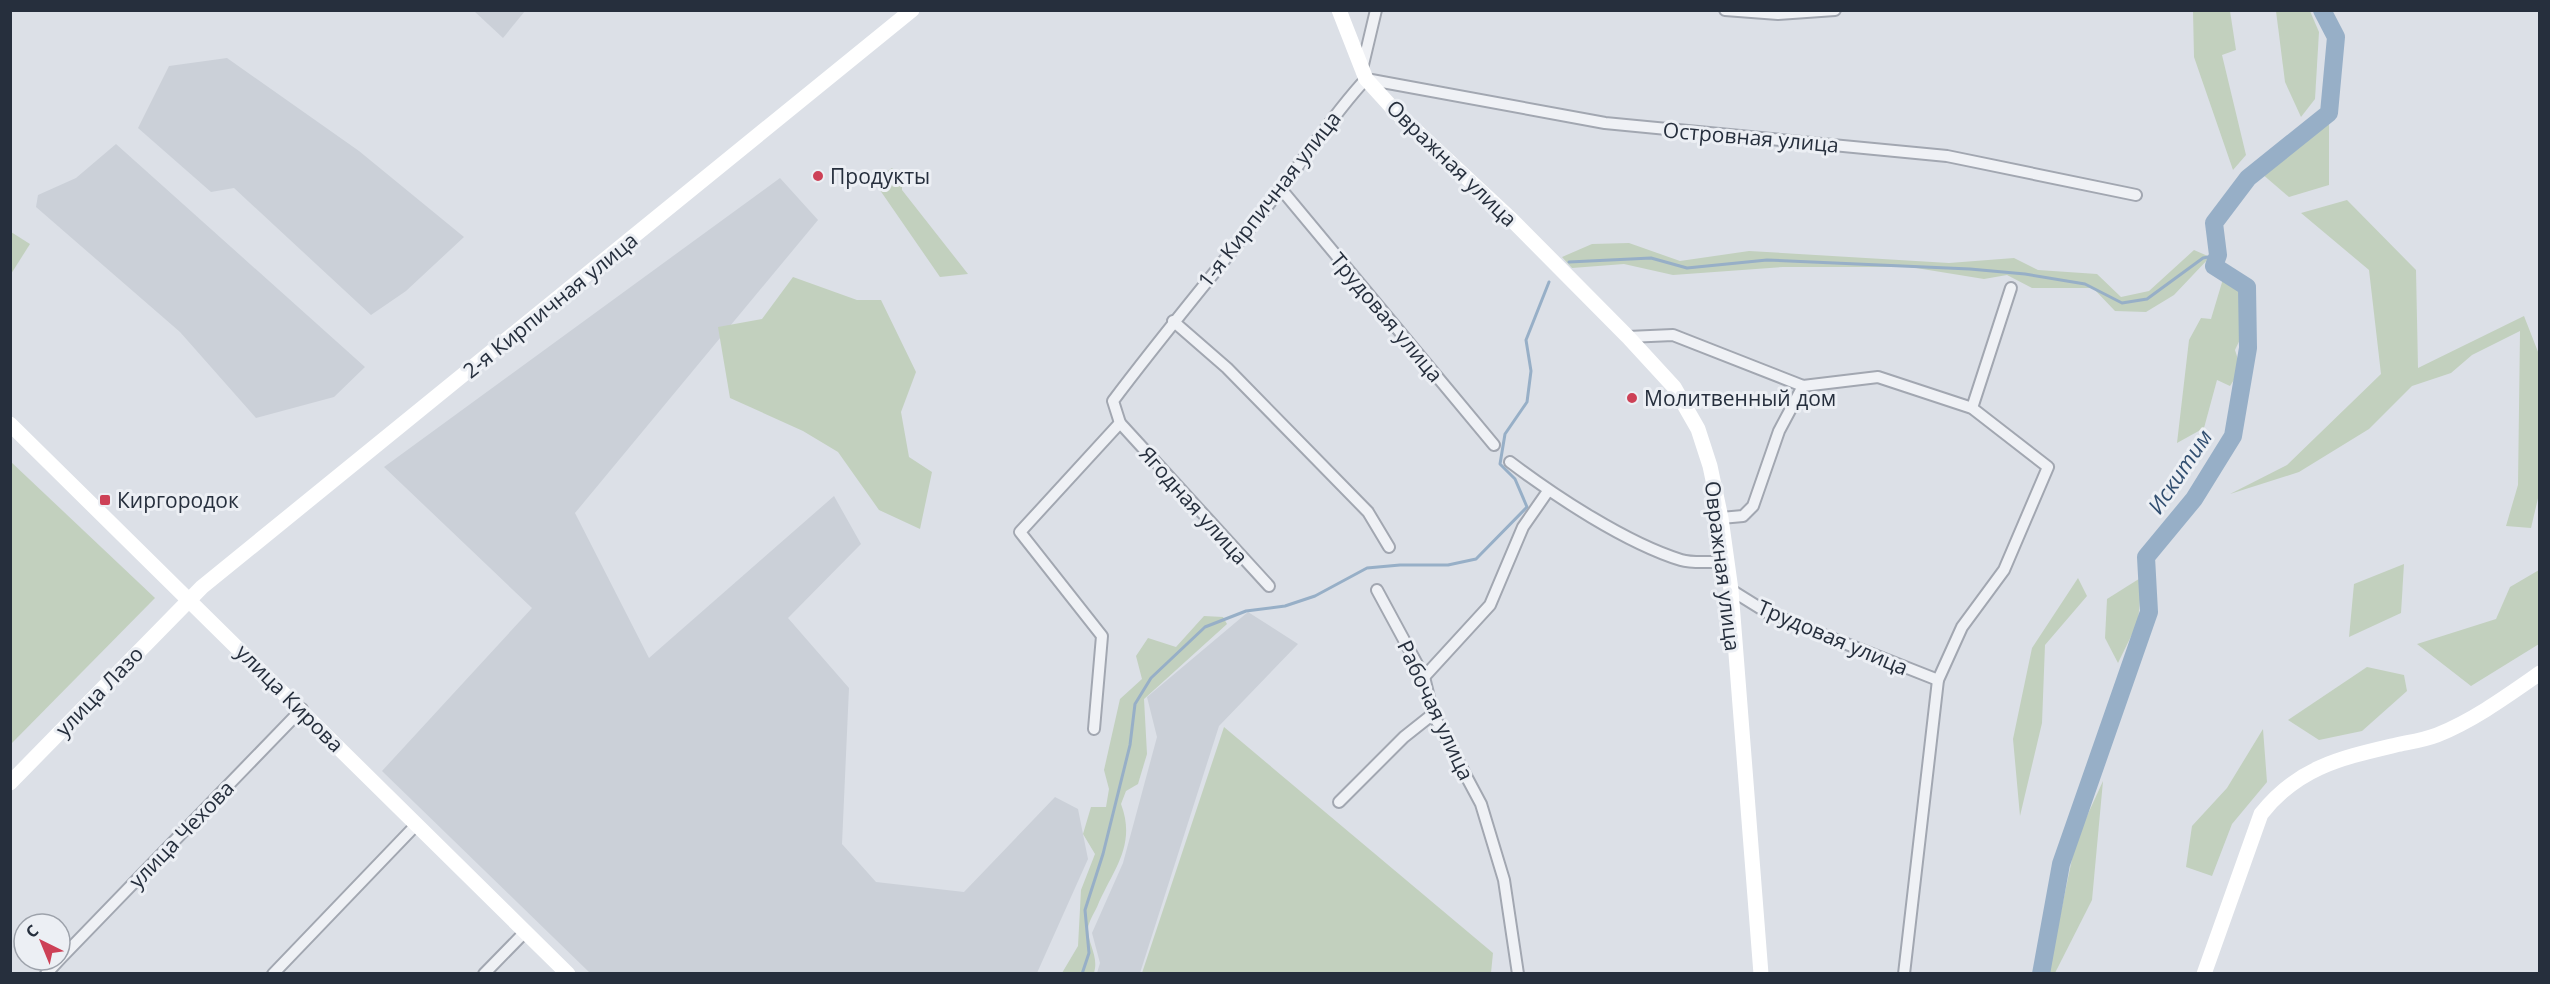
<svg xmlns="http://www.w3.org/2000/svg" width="2550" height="984" font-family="'Open Sans',sans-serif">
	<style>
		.built { fill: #cbd0d8 }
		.green { fill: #c2d0be }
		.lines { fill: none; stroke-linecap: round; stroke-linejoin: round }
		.stream { stroke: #97afc7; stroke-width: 3 }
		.river { stroke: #97afc7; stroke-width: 18 }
		.street-casing { stroke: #a2a7b1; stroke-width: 14 }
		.street { stroke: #eff1f5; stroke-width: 10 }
		.secondary { stroke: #fff; stroke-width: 15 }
		.poi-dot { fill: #cd4056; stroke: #eceff4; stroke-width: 2 }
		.labels { text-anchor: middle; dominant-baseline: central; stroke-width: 6; stroke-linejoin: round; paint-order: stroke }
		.street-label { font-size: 21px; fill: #262f3d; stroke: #eceff4 }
		.poi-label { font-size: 21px; fill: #262f3d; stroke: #eceff4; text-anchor: start }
		.water-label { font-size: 22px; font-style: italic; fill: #314e70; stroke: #eceff4 }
	</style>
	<rect width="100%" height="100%" fill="#dce0e7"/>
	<g class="built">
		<polygon points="474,11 525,11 503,38"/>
		<polygon points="227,58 359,151 464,237 406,291 371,315 234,188 211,192 138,128 169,66"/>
		<polygon points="116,144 365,367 334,397 256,418 180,332 36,207 38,195 76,178"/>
		<polygon points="780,178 818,220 575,513 649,658 834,496 861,544 788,618 849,688 842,844 876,882 964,892 1055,797 1078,809 1088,859 1037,973 590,973 382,771 532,608 384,467"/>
		<polygon points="1248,612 1298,644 1219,726 1140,973 1097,973 1100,963 1092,933 1123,863 1157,737 1147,697"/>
	</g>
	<g class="green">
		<polygon points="2193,11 2230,11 2236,50 2222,55 2246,155 2233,170 2194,57"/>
		<polygon points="2276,11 2310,11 2319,32 2315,99 2301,117 2285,82"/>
		<polygon points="2329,122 2329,185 2289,197 2261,173"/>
		<polygon points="892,168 902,179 902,190 968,274 940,277 873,180"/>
		<polygon points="2347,200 2416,270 2418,368 2524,316 2540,357 2539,494 2531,528 2506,526 2518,485 2520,331 2472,355 2451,373 2412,386 2369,429 2299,472 2230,494 2287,465 2381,374 2369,270 2301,213"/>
		<polygon points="11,232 30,244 11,274"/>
		<polygon points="1629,243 1680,261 1749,251 1949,263 2014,258 2038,270 2097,274 2121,297 2149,291 2194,250 2210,257 2174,295 2146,312 2115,311 2093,288 2032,288 2007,275 1984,279 1910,267 1783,267 1673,275 1624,264 1572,268 1562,257 1592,244"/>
		<polygon points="793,277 857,300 881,300 916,372 901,412 909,457 932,472 920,529 879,510 838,452 803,431 730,398 718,327 762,319"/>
		<polygon points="2223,279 2241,292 2243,333 2235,350 2241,369 2230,386 2217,380 2204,428 2177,443 2189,340 2201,318 2211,319"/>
		<polygon points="10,461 155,598 11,744 10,744"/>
		<polygon points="2404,564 2401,613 2349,637 2354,584"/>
		<polygon points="2539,570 2539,644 2471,686 2417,644 2496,619 2510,587"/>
		<polygon points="2142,577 2138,622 2118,663 2105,638 2107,599"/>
		<polygon points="2078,578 2087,596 2045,645 2042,723 2020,816 2013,739 2032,648"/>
		<path d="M 1204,616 L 1223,617 L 1227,624 L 1144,699 L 1147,754 L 1138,784 L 1126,791 L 1121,804 C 1137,846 1112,871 1097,907 C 1094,913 1088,923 1088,929 C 1088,945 1099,956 1094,973 L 1062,973 L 1078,946 L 1081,890 L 1095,854 L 1083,834 L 1091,807 L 1106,807 L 1109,789 L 1104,770 L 1120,699 L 1142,679 L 1136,656 L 1148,638 L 1176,647 Z"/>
		<polygon points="2367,667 2404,675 2407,691 2362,731 2319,740 2288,720"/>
		<polygon points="1224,727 1493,953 1491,973 1142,973"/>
		<polygon points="2263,729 2267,782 2232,824 2212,876 2186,867 2192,826 2227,788"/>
		<polygon points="2103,781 2092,900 2055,973 2048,973 2076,840"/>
	</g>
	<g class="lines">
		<g class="stream">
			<polyline points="1569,262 1651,258 1687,268 1767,260 1970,269 2025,274 2085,284 2122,303 2147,299 2203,258 2218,255"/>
			<polyline points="1082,974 1089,953 1085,910 1103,854 1130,745 1135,704 1151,678 1205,627 1246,611 1285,606 1315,596 1367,568 1400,565 1448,565 1476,559 1527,507 1515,479 1500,464 1505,434 1527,402 1531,371 1526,340 1549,282"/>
		</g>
		<polyline class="river" points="2041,974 2061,864 2149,612 2146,557 2194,499 2233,436 2248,348 2247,287 2214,266 2218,255 2214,223 2248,178 2329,113 2336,37 2322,10"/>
		<g class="street-casing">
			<g id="street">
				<polyline points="1725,10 1778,14 1835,10"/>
				<polyline points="1362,69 1376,10"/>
				<polyline points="1281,189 1494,445"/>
				<polyline points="1173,321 1227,368 1368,512 1389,547"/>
				<polyline points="1628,337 1673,335 1803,386 1878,377 1972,408 2048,467 2004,570 1962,627 1938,680 1904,974"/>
				<polyline points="1972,408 2011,288"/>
				<path d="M 1510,462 C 1555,496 1626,543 1681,560 C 1694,564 1713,561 1727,562"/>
				<polyline points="1721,518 1743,516 1753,506 1779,431 1803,386"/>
				<path d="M 1269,586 L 1120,423 L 1113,401 C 1167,329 1225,261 1280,190 C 1309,153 1334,113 1366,79 L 1605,123 L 1947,156 L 2136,195"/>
				<polyline points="1377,590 1424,677 1433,714 1481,804 1504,880 1518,974"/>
				<polyline points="1731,590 1768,613 1938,680"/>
				<polyline points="1424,677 1490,605 1523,527 1548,491"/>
				<polyline points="1094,729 1102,636 1020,532 1120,423"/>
				<polyline points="1339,802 1404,737 1433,714"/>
				<polyline points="60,959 302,709"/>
				<polyline points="46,974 59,960"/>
				<polyline points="273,974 416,825"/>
				<polyline points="484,974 524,933"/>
			</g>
		</g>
		<use href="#street" class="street"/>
		<g class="secondary">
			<polyline points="1339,10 1366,79 1396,112 1512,220 1628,337 1674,387 1698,429 1710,466 1721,518 1731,590 1761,974"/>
			<polyline points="10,424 568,974"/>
			<polyline points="10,783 202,587 912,10"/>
			<path d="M 2204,974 L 2261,814 C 2298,767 2341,758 2396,745 C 2410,742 2424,740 2437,735 C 2474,720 2507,696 2540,673"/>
		</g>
	</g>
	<g class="poi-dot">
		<circle cx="818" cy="176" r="6"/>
		<circle cx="1632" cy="398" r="6"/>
		<rect x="99" y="494" width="12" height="12" rx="3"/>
	</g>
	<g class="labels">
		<g class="street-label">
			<text transform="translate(1751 137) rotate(5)">Островная улица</text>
			<text transform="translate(1452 163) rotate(44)">Овражная улица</text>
			<text transform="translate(1269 199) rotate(-52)">1-я Кирпичная улица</text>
			<text transform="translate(550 305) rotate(-39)">2-я Кирпичная улица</text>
			<text transform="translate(1387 317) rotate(50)">Трудовая улица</text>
			<text transform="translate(1194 505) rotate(48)">Ягодная улица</text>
			<text transform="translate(1723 566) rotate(83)">Овражная улица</text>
			<text transform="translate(1833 637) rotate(23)">Трудовая улица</text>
			<text transform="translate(99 691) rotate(-46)">улица Лазо</text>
			<text transform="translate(290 698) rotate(45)">улица Кирова</text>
			<text transform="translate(1436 710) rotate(65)">Рабочая улица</text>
			<text transform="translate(181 834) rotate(-46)">улица Чехова</text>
		</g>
		<g class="poi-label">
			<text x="830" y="176">Продукты</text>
			<text x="1644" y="398">Молитвенный дом</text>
			<text x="117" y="500">Киргородок</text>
		</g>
		<g class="water-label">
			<text transform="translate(2179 471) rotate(-56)">Искитим</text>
		</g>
	</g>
	<rect width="2550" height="984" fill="none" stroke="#262f3d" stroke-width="24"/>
	<g transform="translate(42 942) rotate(317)"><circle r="28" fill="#eceff4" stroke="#9da2ab" stroke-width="1.5"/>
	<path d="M0-4.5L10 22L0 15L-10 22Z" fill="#cd4056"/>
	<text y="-9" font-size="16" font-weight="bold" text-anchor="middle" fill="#262f3d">С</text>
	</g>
</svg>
